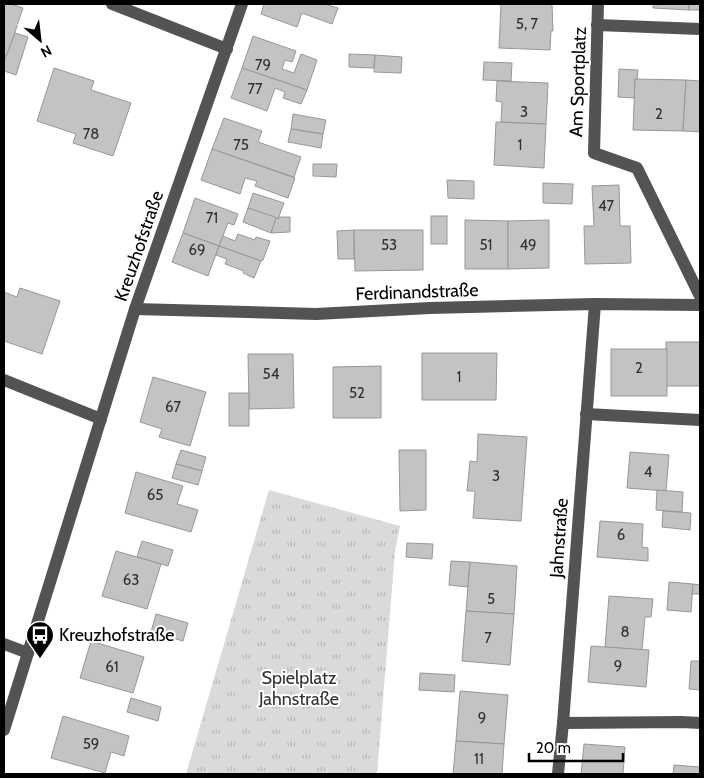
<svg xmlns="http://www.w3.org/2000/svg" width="704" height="778" font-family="Cabin,sans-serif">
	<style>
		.grass { fill: url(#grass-tufts) }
		.building { fill: #c3c3c3; stroke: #979797 }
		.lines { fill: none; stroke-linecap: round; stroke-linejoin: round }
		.minor { stroke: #535353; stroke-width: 12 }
		.labels { text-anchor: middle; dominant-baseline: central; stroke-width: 4; stroke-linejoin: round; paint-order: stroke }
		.number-label { font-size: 15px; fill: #313131 }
		.street-label { font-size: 18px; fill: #000; stroke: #fff }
		.poi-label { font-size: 18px; fill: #000; stroke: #fff; text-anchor: start }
		.park-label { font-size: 18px; fill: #313131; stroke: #fff }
	</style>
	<defs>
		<pattern id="grass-tufts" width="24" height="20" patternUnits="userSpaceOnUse" patternTransform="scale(1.25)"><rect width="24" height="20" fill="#dadada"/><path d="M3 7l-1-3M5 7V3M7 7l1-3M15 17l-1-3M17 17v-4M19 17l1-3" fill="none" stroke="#b9b9b9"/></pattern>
	</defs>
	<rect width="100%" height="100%" fill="#fff"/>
	<polygon class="grass" points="269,490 400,526 395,551 377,774 186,774"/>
	<g class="building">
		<polygon points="4,4 11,4 23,8 7,56 4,56"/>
		<polygon points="264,4 324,4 338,8 332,24 302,13 297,27 261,14"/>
		<polygon points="501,4 552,4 553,31 551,31 550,50 499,48"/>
		<polygon points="653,4 689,4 689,10 653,8"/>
		<rect x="689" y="4" width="11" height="6"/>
		<polygon points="15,33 28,37 16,75 4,71 4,62"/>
		<polygon points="253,36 296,51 292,62 285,60 282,69 294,73 301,54 317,60 307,90 242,68"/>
		<polygon points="349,54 375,55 374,68 349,67"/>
		<polygon points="375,55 402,57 401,73 374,72"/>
		<polygon points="484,62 512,63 511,81 483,80"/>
		<polygon points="54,68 94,81 91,90 131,103 113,156 73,143 76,134 37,121"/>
		<polygon points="242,68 307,90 301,104 283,98 285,92 275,88 267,111 231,98"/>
		<polygon points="619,69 638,70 637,79 635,79 635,98 618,97"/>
		<polygon points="635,79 686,80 683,131 633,130"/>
		<polygon points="686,80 700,81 700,132 683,131"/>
		<polygon points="497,81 548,83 546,124 501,122 502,102 496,101"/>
		<polygon points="293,114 326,120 323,134 291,129"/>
		<polygon points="224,118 262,131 258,142 301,157 294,177 212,149"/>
		<polygon points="496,122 546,124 544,168 494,165"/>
		<polygon points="291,129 323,134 321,148 288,142"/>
		<polygon points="212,149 295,178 288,198 255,186 257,181 245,178 240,194 201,180"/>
		<polygon points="313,164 337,164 336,177 313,176"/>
		<polygon points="447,180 474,181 474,199 448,198"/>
		<polygon points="543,183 573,184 572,204 543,203"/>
		<polygon points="619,185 620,226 630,226 631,263 585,264 584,226 594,226 592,186"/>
		<polygon points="253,193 284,203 278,219 248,208"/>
		<polygon points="195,198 238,214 234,225 228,223 219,246 183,233"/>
		<polygon points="248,208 275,217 276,218 271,233 243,222"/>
		<rect x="431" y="216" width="16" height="28"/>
		<polygon points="279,217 290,217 290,232 271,233 276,218 278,219"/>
		<polygon points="465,220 508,221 508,269 465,269"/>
		<polygon points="549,220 549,268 508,269 508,221"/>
		<polygon points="354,230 354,259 338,259 337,231"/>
		<polygon points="354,230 423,230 423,270 355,271"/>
		<polygon points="183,233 219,246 208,276 172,262"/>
		<polygon points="238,234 255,240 256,237 270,241 263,260 261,261 219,246 223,236 235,241"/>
		<polygon points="219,246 261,261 254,278 243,273 244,271 225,264 227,259 216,255"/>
		<polygon points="20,288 60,301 42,354 4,341 4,292 17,297"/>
		<rect x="666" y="342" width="34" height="44"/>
		<rect x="611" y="349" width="56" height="47"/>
		<polygon points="422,353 497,353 496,400 422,400"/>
		<polygon points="248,354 293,354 294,408 249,409"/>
		<polygon points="381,366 381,418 333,418 333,367"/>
		<polygon points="153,377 206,392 190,446 159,437 162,429 140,422"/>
		<rect x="229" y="393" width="20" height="33"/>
		<polygon points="478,434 527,437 521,521 473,518 475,491 467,491 470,461 477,462"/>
		<polygon points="181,450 206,457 202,471 176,464"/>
		<polygon points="399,450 426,450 426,510 400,511"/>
		<polygon points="630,452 669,455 666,491 627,488"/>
		<polygon points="176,464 202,471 198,485 172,478"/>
		<polygon points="136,472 183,486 177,504 198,510 191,532 125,513"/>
		<polygon points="657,490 683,492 682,512 656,510"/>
		<polygon points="663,511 691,513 690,530 662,527"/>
		<polygon points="600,521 643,524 642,547 648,548 648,561 597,557"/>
		<polygon points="142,541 173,550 168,566 137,557"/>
		<polygon points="407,543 433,544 432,559 406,557"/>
		<polygon points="116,551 161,564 147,609 102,596"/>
		<polygon points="451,561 470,562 468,587 449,585"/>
		<polygon points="470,562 517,566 514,614 466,611"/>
		<polygon points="669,582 693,584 691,612 667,610"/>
		<polygon points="693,584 700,585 700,594 692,594"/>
		<polygon points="609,596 653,599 651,617 645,617 642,650 605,647"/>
		<polygon points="466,611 514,614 510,665 462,661"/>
		<polygon points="156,614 188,623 183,641 151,632"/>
		<polygon points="91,641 144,657 133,693 80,678"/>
		<polygon points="591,646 649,650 646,687 588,682"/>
		<polygon points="691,661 700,661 700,690 689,689"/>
		<polygon points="420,673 455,675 454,692 419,690"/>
		<polygon points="460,691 508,695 504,744 456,741"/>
		<polygon points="131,698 161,707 158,721 127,712"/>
		<polygon points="63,716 129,736 124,756 111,752 105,773 51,758"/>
		<polygon points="456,741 504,744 502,774 453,774"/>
		<polygon points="584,744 625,747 623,774 581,774"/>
		<polygon points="674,765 700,767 700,774 673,774"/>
	</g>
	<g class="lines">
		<g class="minor">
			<polyline points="112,4 227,49"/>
			<polyline points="598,4 594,153 637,168 700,296"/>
			<polyline points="597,25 700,29"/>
			<polyline points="135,309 316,314 430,308 595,304 700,305"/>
			<polyline points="4,380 101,419"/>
			<polyline points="586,414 700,420"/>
			<polyline points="4,644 28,653"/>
			<polyline points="563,723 682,722 700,723"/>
			<polyline points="4,730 135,309 242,4"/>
			<polyline points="558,774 563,723 595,304"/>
		</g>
	</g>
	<defs>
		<g id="bus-pin" transform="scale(1.4375)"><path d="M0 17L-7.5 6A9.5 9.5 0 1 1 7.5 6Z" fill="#000" stroke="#fff"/><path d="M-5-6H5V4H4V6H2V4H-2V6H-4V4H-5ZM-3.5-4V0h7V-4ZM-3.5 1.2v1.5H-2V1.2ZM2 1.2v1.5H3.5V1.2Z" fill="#fff"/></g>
	</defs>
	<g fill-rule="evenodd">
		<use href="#bus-pin" x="40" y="635"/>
	</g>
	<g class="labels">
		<g class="number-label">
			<text x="527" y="24">5, 7</text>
			<text x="263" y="65">79</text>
			<text x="255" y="89">77</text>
			<text x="524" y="112">3</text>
			<text x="659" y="114">2</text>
			<text x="91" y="134">78</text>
			<text x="241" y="145">75</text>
			<text x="520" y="145">1</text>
			<text x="606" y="206">47</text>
			<text x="212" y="218">71</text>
			<text x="389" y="245">53</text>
			<text x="486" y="245">51</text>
			<text x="528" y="245">49</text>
			<text x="197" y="250">69</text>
			<text x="639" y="368">2</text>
			<text x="271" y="374">54</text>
			<text x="459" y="377">1</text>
			<text x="357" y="393">52</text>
			<text x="173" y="407">67</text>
			<text x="648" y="472">4</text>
			<text x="496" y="476">3</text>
			<text x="155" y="495">65</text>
			<text x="621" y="535">6</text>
			<text x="131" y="580">63</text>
			<text x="491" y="599">5</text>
			<text x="625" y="632">8</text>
			<text x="488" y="638">7</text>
			<text x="618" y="666">9</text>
			<text x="112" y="667">61</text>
			<text x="482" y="718">9</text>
			<text x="91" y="744">59</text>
			<text x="479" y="759">11</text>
		</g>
		<g class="street-label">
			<text transform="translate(578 82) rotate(-88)">Am Sportplatz</text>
			<text transform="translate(139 246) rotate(-71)">Kreuzhofstraße</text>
			<text transform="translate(417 292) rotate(-2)">Ferdinandstraße</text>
			<text transform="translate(559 538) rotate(-86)">Jahnstraße</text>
		</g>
		<g class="poi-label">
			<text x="59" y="635">Kreuzhofstraße</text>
		</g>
		<g class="park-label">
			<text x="299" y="678">Spielplatz<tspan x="299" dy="21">Jahnstraße</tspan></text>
		</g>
	</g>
	<rect width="704" height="778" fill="none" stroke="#000000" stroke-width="10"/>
	<g transform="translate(40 40) rotate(152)" stroke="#ffffff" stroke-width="4" paint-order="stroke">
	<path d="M0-4L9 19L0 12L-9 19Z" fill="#000000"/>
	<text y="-8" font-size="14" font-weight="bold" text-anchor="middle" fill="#000000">N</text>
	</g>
	<path d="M529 753v8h94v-8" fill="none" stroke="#000000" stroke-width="2.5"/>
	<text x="536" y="753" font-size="15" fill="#000000" stroke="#ffffff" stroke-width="4" paint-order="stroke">20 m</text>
</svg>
